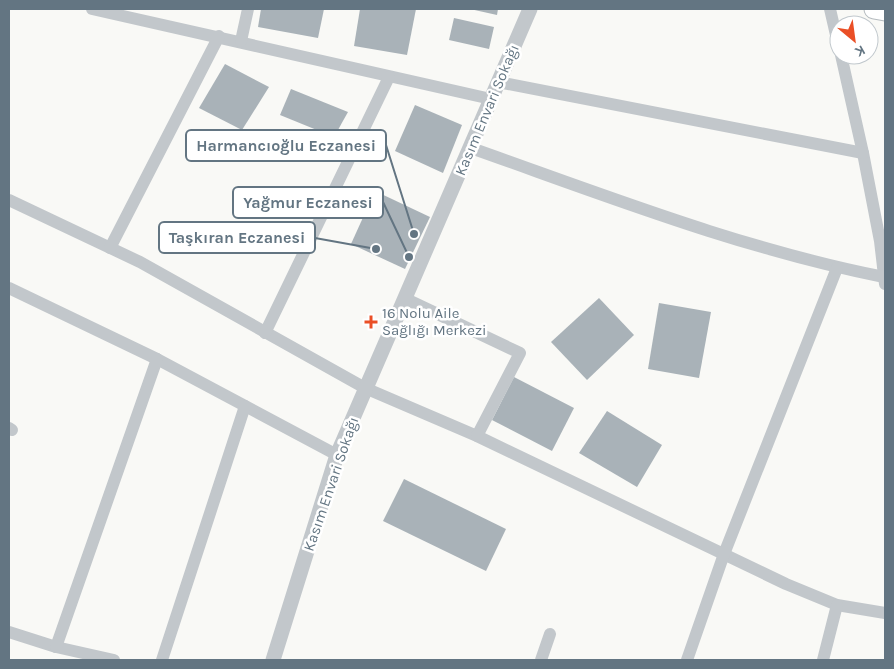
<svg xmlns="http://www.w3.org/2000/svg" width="894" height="669" font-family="Karla,sans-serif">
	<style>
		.building { fill: #a9b2b8 }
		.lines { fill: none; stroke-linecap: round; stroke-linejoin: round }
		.primary-casing { stroke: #b5bbbf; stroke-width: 21 }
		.minor { stroke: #c2c7cb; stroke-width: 12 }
		.tertiary { stroke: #c2c7cb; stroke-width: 15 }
		.primary { stroke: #fff; stroke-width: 19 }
		.poi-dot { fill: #ea4f26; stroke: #fff; stroke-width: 2 }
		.labels { text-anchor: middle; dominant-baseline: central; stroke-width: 5; stroke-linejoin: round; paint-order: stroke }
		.street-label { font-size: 15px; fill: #637582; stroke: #fff }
		.poi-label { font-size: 15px; fill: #637582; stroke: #fff; text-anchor: start }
		.leader { fill: none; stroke: #637582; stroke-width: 2 }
		.callout-dot { fill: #637582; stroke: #fff; stroke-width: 2 }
		.callout { fill: #fff; stroke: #637582; stroke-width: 2 }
		.callout-label { font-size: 16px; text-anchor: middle; font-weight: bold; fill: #637582 }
	</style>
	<rect width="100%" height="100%" fill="#f9f9f6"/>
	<g class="building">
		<polygon points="261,9 324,9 318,38 258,27"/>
		<polygon points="360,9 416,9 407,55 354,46"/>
		<polygon points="470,9 498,9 497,15"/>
		<polygon points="454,18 494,27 489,49 449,40"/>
		<polygon points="225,64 269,87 242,130 199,108"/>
		<polygon points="291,89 348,112 334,137 280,115"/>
		<polygon points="415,105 462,125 443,173 395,151"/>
		<polygon points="375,191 430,217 405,269 351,244"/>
		<polygon points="599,298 634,335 587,380 551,342"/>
		<polygon points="659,303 711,312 699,378 648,369"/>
		<polygon points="514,377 574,408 552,451 492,420"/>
		<polygon points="607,411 662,445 637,487 579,453"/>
		<polygon points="404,479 506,529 486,571 383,521"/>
	</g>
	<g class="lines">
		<g class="primary-casing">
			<polyline id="primary" points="874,9 885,11"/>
		</g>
		<g class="minor">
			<polyline points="92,9 491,99"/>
			<polyline points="830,9 839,48"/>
			<polyline points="241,41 248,9"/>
			<polyline points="841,55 863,153 880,241 885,284"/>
			<polyline points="498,82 863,153"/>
			<path d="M 471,148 C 607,196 742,249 884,277"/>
			<polyline points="9,200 140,262 365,388 477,436 786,584 837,605 885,613"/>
			<polyline points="110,248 219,36"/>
			<polyline points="9,288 157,359 337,455"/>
			<polyline points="406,299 520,353 477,436"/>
			<polyline points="265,333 389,77"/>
			<polyline points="9,428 12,430"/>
			<polyline points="9,632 56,647 114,660"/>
			<polyline points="56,647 157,359"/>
			<polyline points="162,660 245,406"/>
			<polyline points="541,660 550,634"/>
			<polyline points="687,660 724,554 837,268"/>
			<polyline points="823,660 837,605"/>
		</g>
		<polyline class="tertiary" points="273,660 337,455 530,9"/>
		<use href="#primary" class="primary"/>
	</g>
	<path class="poi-dot" d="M368.5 314.5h5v5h5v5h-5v5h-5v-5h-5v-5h5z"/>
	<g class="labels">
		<g class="street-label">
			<text transform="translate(487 110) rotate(-67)">Kasım Envari Sokağı</text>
			<text transform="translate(331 484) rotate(-71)">Kasım Envari Sokağı</text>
		</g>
		<g class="poi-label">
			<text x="382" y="313">16 Nolu Aile<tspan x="382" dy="17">Sağlığı Merkezi</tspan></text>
		</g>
	</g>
	<path class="leader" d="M414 234L386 145M409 257L383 202M376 249L315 238"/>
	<g class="callout-dot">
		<circle cx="414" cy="234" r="5"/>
		<circle cx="409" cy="257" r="5"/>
		<circle cx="376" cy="249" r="5"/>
	</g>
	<g class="callout">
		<rect x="186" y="130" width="200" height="31" rx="5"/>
		<rect x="233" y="187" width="150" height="31" rx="5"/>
		<rect x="159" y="222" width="156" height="31" rx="5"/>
	</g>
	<g class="callout-label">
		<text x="286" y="151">Harmancıoğlu Eczanesi</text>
		<text x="308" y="208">Yağmur Eczanesi</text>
		<text x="237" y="243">Taşkıran Eczanesi</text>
	</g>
	<rect width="894" height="669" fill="none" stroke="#637582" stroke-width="20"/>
	<g transform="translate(854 40) rotate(151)"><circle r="24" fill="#ffffff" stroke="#c1c8cd"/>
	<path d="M0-4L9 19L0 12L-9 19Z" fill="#ea4f26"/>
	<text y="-8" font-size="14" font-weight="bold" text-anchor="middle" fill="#637582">K</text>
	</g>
</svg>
